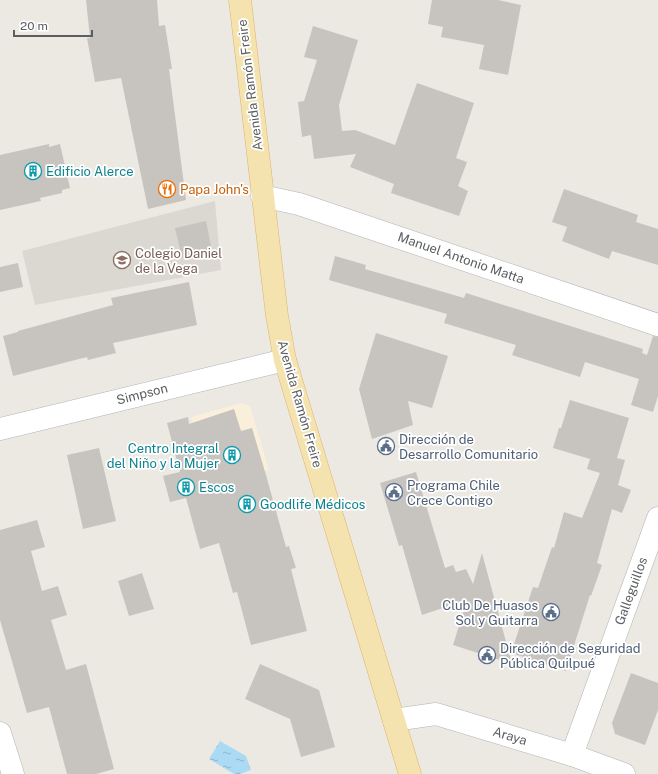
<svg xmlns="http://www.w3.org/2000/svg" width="658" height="774" font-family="'Public Sans',sans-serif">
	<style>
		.commercial { fill: #f9efdb }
		.education { fill: #dbd8d1 }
		.water { fill: url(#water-ripples) }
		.building { fill: #c7c4c0 }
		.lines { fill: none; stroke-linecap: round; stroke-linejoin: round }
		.street-casing { stroke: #b0b4b7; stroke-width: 23 }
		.primary-casing { stroke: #dfb269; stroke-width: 23 }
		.street { stroke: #fff; stroke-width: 22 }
		.primary { stroke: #f5e3af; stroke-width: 22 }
		.labels { text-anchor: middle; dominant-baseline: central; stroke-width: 3.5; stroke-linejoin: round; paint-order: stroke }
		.street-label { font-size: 13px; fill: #5b5f62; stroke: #fff }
		.culture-label { font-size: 13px; fill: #0d838f; stroke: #fff; text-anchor: start }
		.food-label { font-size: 13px; fill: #c56008; stroke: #fff; text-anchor: start }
		.education-label { font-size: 13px; fill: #785e54; stroke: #fff; text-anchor: start }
		.service-label { font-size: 13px; fill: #4e5e75; stroke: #fff; text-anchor: start }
	</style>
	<defs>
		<pattern id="water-ripples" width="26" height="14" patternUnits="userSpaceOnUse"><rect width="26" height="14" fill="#abdbf4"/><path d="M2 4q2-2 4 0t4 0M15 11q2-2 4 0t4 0" fill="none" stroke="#8eb5c9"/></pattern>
	</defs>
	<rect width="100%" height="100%" fill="#ece9e3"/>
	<polygon class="commercial" points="241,403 250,406 269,470 209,485 191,417"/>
	<polygon class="education" points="215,201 221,270 35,305 22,251"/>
	<polygon class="water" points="220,741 246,756 251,770 240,774 234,774 209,759"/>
	<g class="building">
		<polygon points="86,0 157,0 159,26 165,25 172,69 169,69 186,200 148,209 121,78 95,82 87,38 90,38"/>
		<polygon points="432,0 498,0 521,5 508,75 479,69 484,45 441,37 443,27 428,24"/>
		<polygon points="313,26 358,40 339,105 342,131 355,130 395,145 417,83 474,103 456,158 467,162 458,186 468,191 459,216 391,193 394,184 350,167 356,154 314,159 311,135 302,137 298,102 304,101 317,60 304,57"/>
		<polygon points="49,144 49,147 60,144 70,188 62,190 62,193 40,198 41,201 0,210 0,155"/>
		<polygon points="564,189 638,215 636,222 658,229 658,265 612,251 609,259 562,241 567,227 552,222"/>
		<polygon points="206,221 212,251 182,258 175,228"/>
		<polygon points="335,256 366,265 365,269 464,298 466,293 643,349 642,353 647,355 653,336 658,337 658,396 653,412 631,405 639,379 585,362 580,377 512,355 516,345 444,323 447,314 329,280"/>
		<polygon points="18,263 23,287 0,292 0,267"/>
		<polygon points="189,282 197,325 113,343 116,353 88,360 87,357 13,376 3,336 18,332 18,331 113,305 111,298"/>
		<polygon points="376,333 448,356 432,408 408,401 413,425 372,439 359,389"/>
		<polygon points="570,400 629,418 617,458 625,460 618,485 631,490 622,513 612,509 597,563 602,565 591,596 590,595 566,671 511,653 533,587 538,588 552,547 554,548 564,512 582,518 600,473 587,469 590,459 553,448 559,428 561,428"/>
		<polygon points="234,409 241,431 252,428 266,475 286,547 289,546 296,568 291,569 307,631 251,645 237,592 233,593 219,543 200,549 186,498 170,502 163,476 180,472 167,423 188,417 189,424"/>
		<polygon points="99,448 116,521 83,529 67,455"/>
		<polygon points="416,472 445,568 453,565 456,572 466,569 473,584 482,553 512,664 453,645 467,600 422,615 402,545 399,546 380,483"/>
		<polygon points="37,520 45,547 31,551 42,591 58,586 67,615 51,620 66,670 86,664 114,769 96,774 67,774 49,707 27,713 0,620 0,530"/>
		<polygon points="142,573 154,609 129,616 118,581"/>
		<polygon points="260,664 319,690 335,747 301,757 290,719 245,699"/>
		<polygon points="631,673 658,683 658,710 645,745 615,734 612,723"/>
	</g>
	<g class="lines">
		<g class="street-casing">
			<g id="street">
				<polyline points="262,196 299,204 658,325"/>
				<polyline points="0,429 285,360"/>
				<polyline points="394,720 436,714 572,755 624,774"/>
				<polyline points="0,733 13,774"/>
				<polyline points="572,755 658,518"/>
			</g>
		</g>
		<g class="primary-casing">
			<polyline id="primary" points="240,0 277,316 285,360 410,774"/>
		</g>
		<use href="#street" class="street"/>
		<use href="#primary" class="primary"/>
	</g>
	<defs>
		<g id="building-ring" transform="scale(0.9)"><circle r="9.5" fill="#fff" stroke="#0f9aa8" stroke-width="1.5"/><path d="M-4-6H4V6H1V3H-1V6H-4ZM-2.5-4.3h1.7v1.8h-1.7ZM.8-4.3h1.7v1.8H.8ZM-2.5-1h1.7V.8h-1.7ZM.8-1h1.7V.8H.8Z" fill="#0f9aa8"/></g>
		<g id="restaurant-ring" transform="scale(0.9)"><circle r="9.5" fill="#fff" stroke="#e8710a" stroke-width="1.5"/><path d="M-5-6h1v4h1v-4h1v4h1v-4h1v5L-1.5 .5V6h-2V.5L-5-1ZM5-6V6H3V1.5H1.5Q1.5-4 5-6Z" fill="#e8710a"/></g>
		<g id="school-ring" transform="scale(0.9)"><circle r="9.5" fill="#fff" stroke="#8d6e63" stroke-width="1.5"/><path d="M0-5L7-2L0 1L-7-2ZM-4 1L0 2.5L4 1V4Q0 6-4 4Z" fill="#8d6e63"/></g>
		<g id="civic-ring" transform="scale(0.9)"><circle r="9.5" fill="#fff" stroke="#5c6f8a" stroke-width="1.5"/><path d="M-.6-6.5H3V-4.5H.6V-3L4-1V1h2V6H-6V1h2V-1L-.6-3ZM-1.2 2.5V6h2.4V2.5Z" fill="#5c6f8a"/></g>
	</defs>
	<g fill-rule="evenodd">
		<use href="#building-ring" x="33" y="171"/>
		<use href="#restaurant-ring" x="167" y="189"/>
		<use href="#school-ring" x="122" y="260"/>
		<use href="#civic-ring" x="386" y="446"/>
		<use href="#building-ring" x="232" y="455"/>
		<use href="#building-ring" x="186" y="487"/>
		<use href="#civic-ring" x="394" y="492"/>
		<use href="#building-ring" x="247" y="504"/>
		<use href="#civic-ring" x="551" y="612"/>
		<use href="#civic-ring" x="487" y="655"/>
	</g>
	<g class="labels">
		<g class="street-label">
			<text transform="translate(250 85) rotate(-97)">Avenida Ramón Freire</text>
			<text transform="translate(461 258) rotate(19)">Manuel Antonio Matta</text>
			<text transform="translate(142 394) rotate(-14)">Simpson</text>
			<text transform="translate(300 404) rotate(74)">Avenida Ramón Freire</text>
			<text transform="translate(631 591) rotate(-70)">Galleguillos</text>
			<text transform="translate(510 736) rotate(17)">Araya</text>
		</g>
		<g class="culture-label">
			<text x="46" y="171">Edificio Alerce</text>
			<text x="219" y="448" text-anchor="end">Centro Integral<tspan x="219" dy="15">del Niño y la Mujer</tspan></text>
			<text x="199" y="487">Escos</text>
			<text x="260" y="504">Goodlife Médicos</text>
		</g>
		<g class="food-label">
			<text x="180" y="189">Papa John's</text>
		</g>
		<g class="education-label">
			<text x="135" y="253">Colegio Daniel<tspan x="135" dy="15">de la Vega</tspan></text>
		</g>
		<g class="service-label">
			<text x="399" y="439">Dirección de<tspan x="399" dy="15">Desarrollo Comunitario</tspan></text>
			<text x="407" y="485">Programa Chile<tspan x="407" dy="15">Crece Contigo</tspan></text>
			<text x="538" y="605" text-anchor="end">Club De Huasos<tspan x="538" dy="15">Sol y Guitarra</tspan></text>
			<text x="500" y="648">Dirección de Seguridad<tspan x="500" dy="15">Pública Quilpué</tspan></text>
		</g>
	</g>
	<path d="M14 30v6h78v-6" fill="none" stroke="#5b5f62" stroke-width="2"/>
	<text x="20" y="30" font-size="12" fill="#5b5f62" stroke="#ffffff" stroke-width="3" paint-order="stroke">20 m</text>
</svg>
